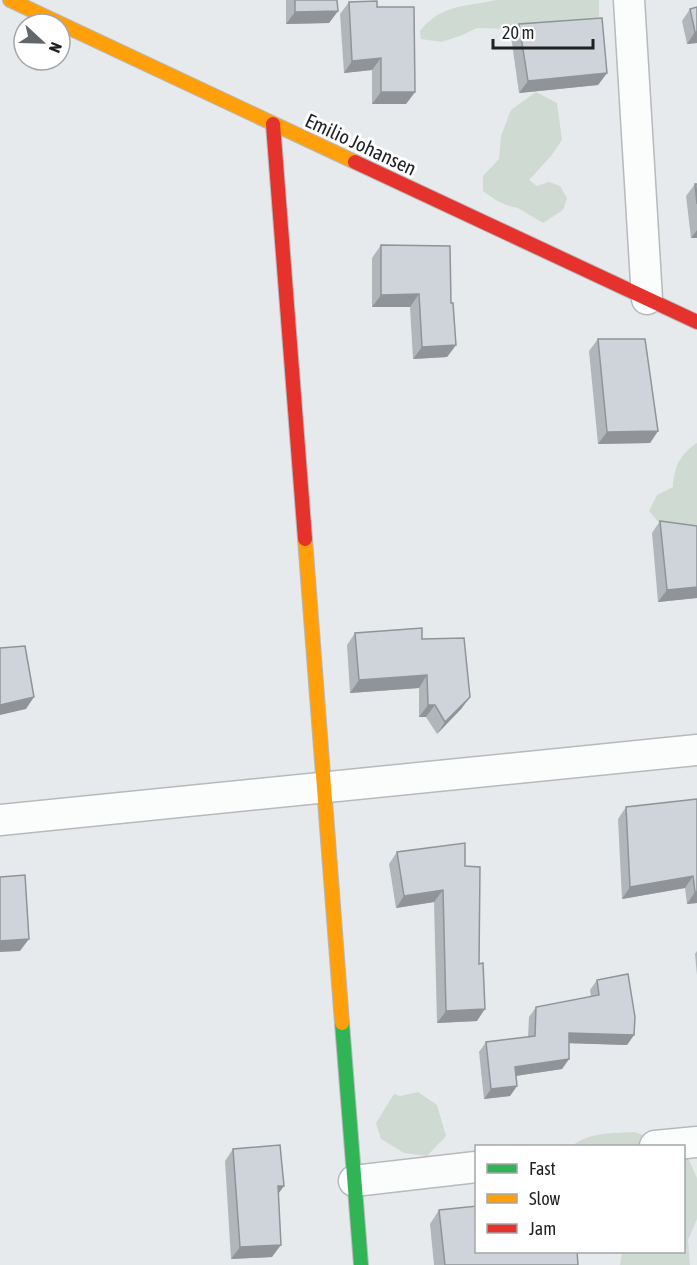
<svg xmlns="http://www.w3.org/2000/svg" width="697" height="1265" font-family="'Asap Condensed',sans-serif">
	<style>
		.green { fill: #cedad2 }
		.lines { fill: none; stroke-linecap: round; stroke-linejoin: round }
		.street-casing { stroke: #b7b9bb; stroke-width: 33 }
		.fast-casing { stroke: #b7b9bb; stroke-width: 16 }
		.slow-casing { stroke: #b7b9bb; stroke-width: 16 }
		.jam-casing { stroke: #b7b9bb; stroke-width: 16 }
		.street { stroke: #fbfcfc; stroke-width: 30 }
		.fast { stroke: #30b455; stroke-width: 14 }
		.slow { stroke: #ff9f0a; stroke-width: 14 }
		.jam { stroke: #e5322d; stroke-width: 14 }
		.wall { fill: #b1b6bb }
		.shaded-wall { fill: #909498 }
		.building { fill: #ced4d9; stroke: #909498; stroke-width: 1.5 }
		.labels { text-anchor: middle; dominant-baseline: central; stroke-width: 6; stroke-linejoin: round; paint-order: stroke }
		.street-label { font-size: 20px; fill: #1e2022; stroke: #fff }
	</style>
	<rect width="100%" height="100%" fill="#e7eaed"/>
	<g class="green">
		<path d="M 496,0 L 599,0 L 599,18 L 583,23 L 529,25 L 512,29 L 477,28 L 460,36 L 441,42 L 421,39 L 420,31 C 441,4 465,7 496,0 Z"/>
		<polygon points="536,92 557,103 562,140 551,156 529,180 537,186 549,182 560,186 567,198 563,210 543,223 518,208 506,205 496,200 483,191 483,176 499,159 501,136 511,110"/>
		<path d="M 697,443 L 697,531 L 661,525 L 649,511 L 657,495 L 673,487 C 674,467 680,454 697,443 Z"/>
		<polygon points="418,1092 437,1105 446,1136 427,1156 404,1153 381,1139 376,1123 394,1094 400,1096"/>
		<path d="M 635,1132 L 671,1146 L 572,1146 C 589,1132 613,1133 635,1132 Z"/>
		<polygon points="684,1156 689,1160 697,1178 697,1219 688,1240 690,1265 620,1265 622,1252 684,1252"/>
	</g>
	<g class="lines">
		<g class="street-casing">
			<g id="street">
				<polyline points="629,0 647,299"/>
				<polyline points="0,820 697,750"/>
				<polyline points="655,1146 697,1142"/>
				<polyline points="354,1181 476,1167"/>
			</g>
		</g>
		<g class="fast-casing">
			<polyline id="fast" points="342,1023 361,1265"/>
		</g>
		<g class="slow-casing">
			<g id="slow">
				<polyline points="10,0 355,162"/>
				<polyline points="305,539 342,1023"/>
			</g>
		</g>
		<g class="jam-casing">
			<g id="jam">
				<polyline points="273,124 305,539"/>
				<polyline points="355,162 697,322"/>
			</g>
		</g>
		<use href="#street" class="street"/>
		<use href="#fast" class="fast"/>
		<use href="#slow" class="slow"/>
		<use href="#jam" class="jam"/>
	</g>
	<g class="wall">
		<polygon points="286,0 337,0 338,11 329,23 286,24"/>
		<polygon points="349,2 377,7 415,92 406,104 372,104 372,70 344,73 340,14"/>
		<polygon points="697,7 697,43 687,44 682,21 690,9"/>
		<polygon points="519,24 607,73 598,85 519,93 511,36"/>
		<polygon points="695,184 697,184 697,238 691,238 686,196"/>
		<polygon points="381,245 451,303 456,345 447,357 413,359 410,307 372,307 372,258"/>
		<polygon points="598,339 658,431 650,443 598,444 589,351"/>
		<polygon points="660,521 697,526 697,598 658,602 652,533"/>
		<polygon points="355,633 422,639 470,697 461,709 437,734 426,717 419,717 419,688 350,693 347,645"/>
		<polygon points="697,799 697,903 687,904 685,888 622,899 618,819 626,807"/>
		<polygon points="397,852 465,866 479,964 477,1021 437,1023 434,902 396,908 389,864"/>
		<polygon points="697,951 697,975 695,954"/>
		<polygon points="597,980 634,1035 627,1045 569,1043 569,1059 562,1069 516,1076 517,1086 510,1096 484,1099 479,1052 486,1042 528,1037 529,1017 536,1007 591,997 590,990"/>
		<polygon points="233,1149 284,1186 278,1194 272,1257 231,1259 225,1161"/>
		<polygon points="439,1210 578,1265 434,1265 430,1224"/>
	</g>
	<g class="shaded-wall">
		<polygon points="338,11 329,23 286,24 295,12"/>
		<polygon points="695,32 697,32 697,43 687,44"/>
		<polygon points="381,58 372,70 344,73 352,61"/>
		<polygon points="607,73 598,85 519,93 528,81"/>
		<polygon points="381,92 415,92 406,104 372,104"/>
		<polygon points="697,230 697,238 691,238"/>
		<polygon points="419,294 410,307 372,307 381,295"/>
		<polygon points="456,345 447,357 413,359 422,347"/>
		<polygon points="658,431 650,443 598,444 607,432"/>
		<polygon points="697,587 697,598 658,602 667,590"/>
		<polygon points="427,675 419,688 350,693 359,680"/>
		<polygon points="34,697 26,709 0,715 0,705"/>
		<polygon points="470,697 461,709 437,734 445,722"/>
		<polygon points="428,705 435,705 426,717 419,717"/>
		<polygon points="693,876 685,888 622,899 630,887"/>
		<polygon points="443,890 434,902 396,908 404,896"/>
		<polygon points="695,892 697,892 697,903 687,904"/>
		<polygon points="29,939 20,951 0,952 0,941"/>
		<polygon points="485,1009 477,1021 437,1023 446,1011"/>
		<polygon points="569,1033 634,1035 627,1045 562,1043"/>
		<polygon points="569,1059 562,1069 508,1077 515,1067"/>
		<polygon points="517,1086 510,1096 484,1099 491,1089"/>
		<polygon points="278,1186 284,1186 275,1198"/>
		<polygon points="281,1245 272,1257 231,1259 240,1247"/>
	</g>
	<g class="building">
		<polygon points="295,0 337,0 338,11 295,12"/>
		<polygon points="377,1 377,7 414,7 415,92 381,92 381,58 352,61 349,2"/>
		<polygon points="697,7 697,32 695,32 690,9"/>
		<polygon points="602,18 607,73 528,81 519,24"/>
		<polygon points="695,184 697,184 697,204"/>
		<polygon points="381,245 450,246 451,303 453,303 456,345 422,347 419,294 381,295"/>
		<polygon points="598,339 645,339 658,431 607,432"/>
		<polygon points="660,521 697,526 697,587 667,590"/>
		<polygon points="422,628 422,639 464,638 470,697 445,722 435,705 428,705 427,675 359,680 355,633"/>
		<polygon points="25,646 34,697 0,705 0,648"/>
		<polygon points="697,799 697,892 695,892 693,876 630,887 626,807"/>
		<polygon points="465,843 465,866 480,867 479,964 483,963 485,1009 446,1011 443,890 404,896 397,852"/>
		<polygon points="25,875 29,939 0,941 0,877"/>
		<polygon points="628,974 635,1017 634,1035 569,1033 569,1059 515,1067 517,1086 491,1089 486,1042 535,1036 536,1007 599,995 597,980"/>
		<polygon points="280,1145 284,1186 278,1186 281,1245 240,1247 233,1149"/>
		<polygon points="477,1206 477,1251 577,1251 578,1265 445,1265 439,1210"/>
	</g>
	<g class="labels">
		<g class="street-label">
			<text transform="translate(361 144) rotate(25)">Emilio Johansen</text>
		</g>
	</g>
	<rect x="475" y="1145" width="210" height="108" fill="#ffffff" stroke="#a5a6a7" stroke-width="1.5"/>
	<rect x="487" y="1164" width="30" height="9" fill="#30b455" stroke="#a5a6a7" stroke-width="1.5"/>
	<text x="529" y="1175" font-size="18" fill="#1e2022">Fast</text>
	<rect x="487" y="1194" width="30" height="9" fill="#ff9f0a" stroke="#a5a6a7" stroke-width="1.5"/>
	<text x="529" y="1205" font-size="18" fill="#1e2022">Slow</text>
	<rect x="487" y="1224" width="30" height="9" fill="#e5322d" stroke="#a5a6a7" stroke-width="1.5"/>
	<text x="529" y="1235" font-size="18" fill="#1e2022">Jam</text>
	<g transform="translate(42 42) rotate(112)"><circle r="28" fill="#ffffff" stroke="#a5a6a7" stroke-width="1.5"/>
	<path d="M0-4.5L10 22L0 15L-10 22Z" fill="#646769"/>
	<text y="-9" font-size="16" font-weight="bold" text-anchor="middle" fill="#1e2022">N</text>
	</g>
	<path d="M493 39v9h100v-9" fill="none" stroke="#1e2022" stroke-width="3"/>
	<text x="502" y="39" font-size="18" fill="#1e2022" stroke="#ffffff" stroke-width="4.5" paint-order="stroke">20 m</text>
</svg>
